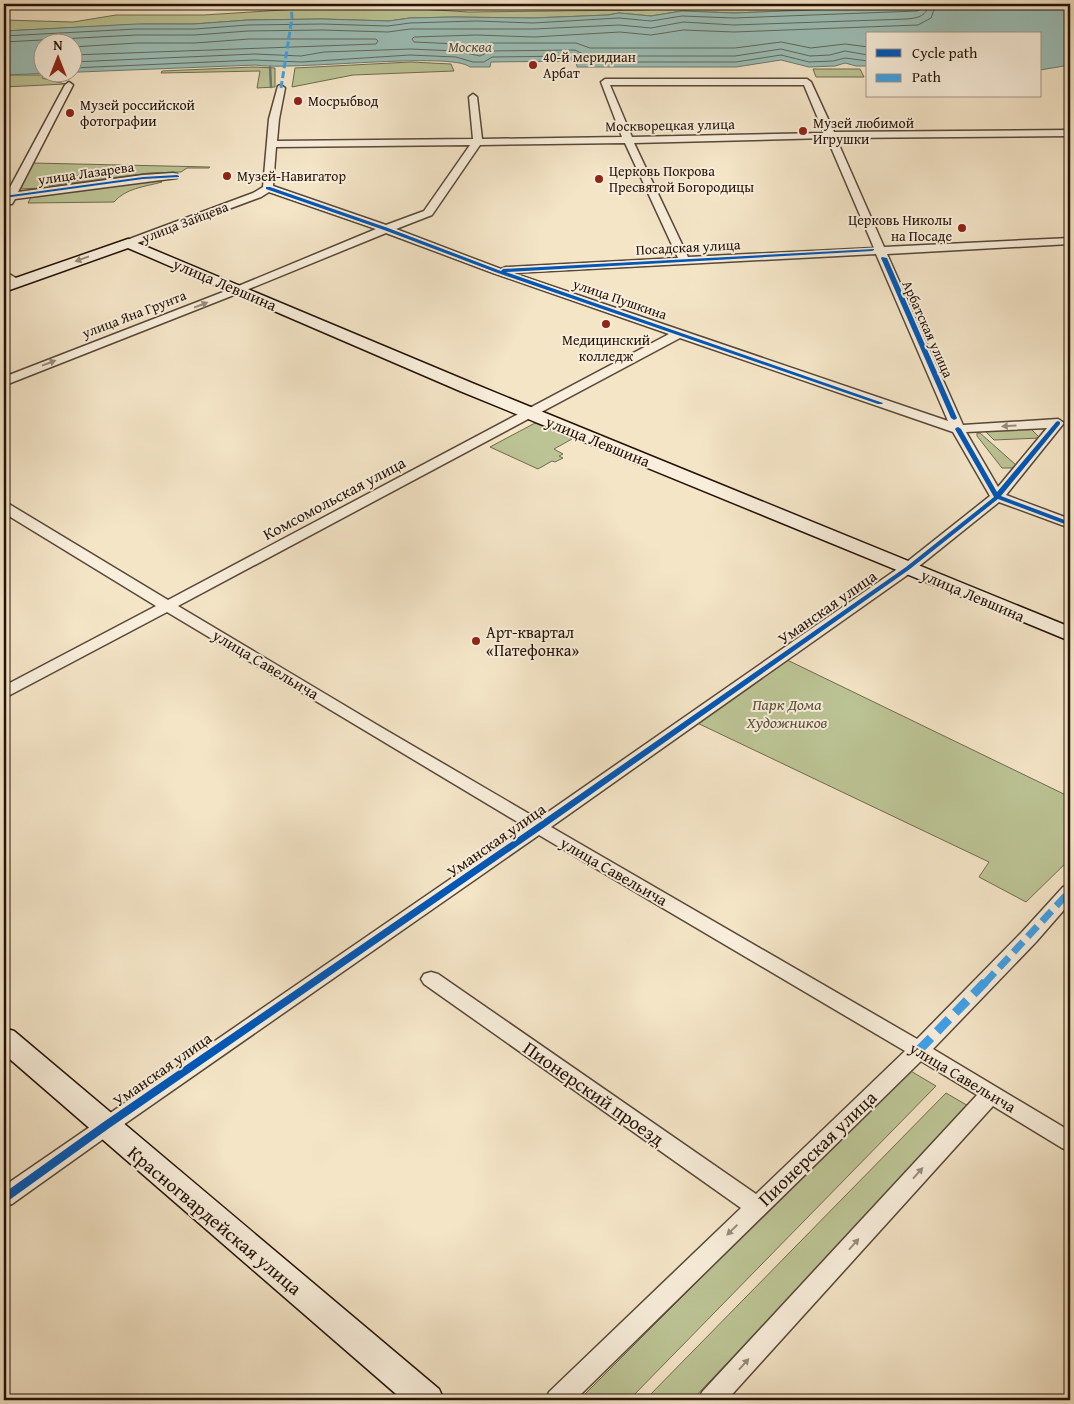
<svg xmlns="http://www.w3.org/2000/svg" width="1074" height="1404" font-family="'Gentium Book Plus',serif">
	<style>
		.green { fill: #bcc495; stroke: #706b4e }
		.water { fill: #9cbfb7; stroke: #6c7a71; fill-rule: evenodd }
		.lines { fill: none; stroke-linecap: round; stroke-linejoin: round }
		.shore { stroke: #60685f; stroke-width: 1 }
		.stream { stroke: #6c7a71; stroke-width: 2.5 }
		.street-casing { stroke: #584737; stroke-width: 3 }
		.secondary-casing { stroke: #241207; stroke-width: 3 }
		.street { fill: #f8eedb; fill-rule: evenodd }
		.secondary { fill: #f8eedb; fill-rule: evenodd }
		.quiet-far2 { stroke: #3ea1e9; stroke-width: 3; stroke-dasharray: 7 3; stroke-linecap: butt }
		.quiet-far1 { stroke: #3ea1e9; stroke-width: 7; stroke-dasharray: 14 7; stroke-linecap: butt }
		.quiet { stroke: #3ea1e9; stroke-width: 9; stroke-dasharray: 17 9; stroke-linecap: butt }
		.cycleway-casing { stroke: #f8eedb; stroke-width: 3 }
		.cycleway { fill: #0057b8; fill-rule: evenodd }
		.oneway { fill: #998b7c }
		.poi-dot { fill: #8f2418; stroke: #f8eedb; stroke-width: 2 }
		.labels { text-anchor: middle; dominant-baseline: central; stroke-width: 4; stroke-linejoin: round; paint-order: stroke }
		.far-poi-label { font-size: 14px; fill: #241207; stroke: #f8eedb; text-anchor: start }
		.far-street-label { font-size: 14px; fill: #241207; stroke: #f8eedb }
		.far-water-label { font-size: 15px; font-style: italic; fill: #4e4f45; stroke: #f8eedb }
		.street-label { font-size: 16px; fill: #241207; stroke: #f8eedb }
		.poi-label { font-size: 16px; fill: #241207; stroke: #f8eedb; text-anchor: start }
		.park-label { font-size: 16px; font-style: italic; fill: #595039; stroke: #f8eedb }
		.near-street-label { font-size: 19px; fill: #241207; stroke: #f8eedb }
	</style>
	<rect width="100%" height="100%" fill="#f4e5c7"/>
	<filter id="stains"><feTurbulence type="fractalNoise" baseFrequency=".004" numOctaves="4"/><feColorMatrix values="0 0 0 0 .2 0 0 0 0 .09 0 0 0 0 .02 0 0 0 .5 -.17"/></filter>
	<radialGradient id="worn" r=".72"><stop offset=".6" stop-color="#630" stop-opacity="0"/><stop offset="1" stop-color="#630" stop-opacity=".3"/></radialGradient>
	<g class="green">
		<polygon points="704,4 966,4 734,13 682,11 651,16 619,13 608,15 533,18 453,17 410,18 389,21 322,19 248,20 194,24 146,24 4,31 4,20 73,22 116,15 204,15 314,8 386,7 469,12 641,10 677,8"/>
		<polygon points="411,62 451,64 454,71 353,75 292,87 295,68"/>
		<polygon points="253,67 275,68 275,87 257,88 260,71 161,73 162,71"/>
		<polygon points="813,69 860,69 864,77 816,77"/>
		<polygon points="4,75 43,75 42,78 65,84 4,87"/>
		<path d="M 32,163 L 210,167 L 209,168 L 187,168 L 181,172 L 149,173 L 49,186 L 51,179 C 60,181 79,183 87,177 L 72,175 L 42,177 L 40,178 L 46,179 L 42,188 L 19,189 Z"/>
		<path d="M 159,180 L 162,182 C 144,187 126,188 114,202 L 28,203 L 31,197 Z"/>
		<polygon points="535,423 572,439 554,449 563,454 559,456 563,458 555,462 552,461 538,469 490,447"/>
		<polygon points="1030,428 1040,438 994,440 985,431"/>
		<polygon points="980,433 1016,465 1014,468 1002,468 977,436 977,433"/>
		<polygon points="781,657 1070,797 1070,859 1026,902 979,877 989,862 691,720"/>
		<polygon points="909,1070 936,1086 629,1400 579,1400"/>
		<polygon points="946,1093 970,1107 692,1400 645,1400"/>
	</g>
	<path class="water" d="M 966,4 L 1070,4 L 1070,65 L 1040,70 L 1040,34 L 868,34 L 868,66 L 856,66 L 845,63 L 835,66 L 809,67 L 781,60 L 736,67 L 577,67 L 576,61 L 491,62 L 490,67 L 470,67 C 451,51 292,71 255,65 L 4,75 L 4,31 L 136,24 L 194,24 L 248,20 L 322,19 L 389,21 L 410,18 L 453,17 L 533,18 L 608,15 L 619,13 L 651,16 L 682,11 L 734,13 ZM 42,42 L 72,42 L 72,72 L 42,72 Z"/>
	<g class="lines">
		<g class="shore">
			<polyline points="4,36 136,29 195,29 248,25 322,24 388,26 410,23 476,21 533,23 619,18 651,21 682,16 734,18 917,11 921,9 923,4"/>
			<path d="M 4,42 L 136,35 L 195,35 L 248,31 L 322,30 L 388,32 L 410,29 L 534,29 L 619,25 L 651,28 L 683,22 L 734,25 L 907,19 C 918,18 927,16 929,4"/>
			<polyline points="72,47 137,43 195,43 249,39 376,39 378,41 376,44 72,55"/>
			<polyline points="868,47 845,44 811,48 781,42 735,48 590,48 576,43 491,43 477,49 458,44 414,42 412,39 414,37 476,35 534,37 620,32 651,35 683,30 734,32 918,25 931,18 936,4"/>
			<polyline points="72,62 255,54 301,56 324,52 410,49 457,51 480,56 491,51 575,50 587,56 735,56 781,49 810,56 830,55 845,51 868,55"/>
			<polyline points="72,68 255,60 301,62 410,55 456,57 473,62 484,62 492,57 575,56 583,62 736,62 781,55 809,62 833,61 845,58 868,61"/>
		</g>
		<polyline class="stream" points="270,67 271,87"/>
		<g class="street-casing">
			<g id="street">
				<path d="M 605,79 L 807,79 L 811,82 L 834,132 L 1070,130 L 1070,136 L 836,138 L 884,247 L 1070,238 L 1070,244 L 887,254 L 963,425 L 1058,419 L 1064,423 L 1006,495 L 1070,519 L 1070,528 L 999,502 L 913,571 L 551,827 L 917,1039 L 1022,932 L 1063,887 L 1070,885 L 1070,903 L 1036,942 L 933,1049 L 1070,1131 L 1070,1151 L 1062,1148 L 993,1106 L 727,1400 L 699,1400 L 702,1392 L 977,1095 L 921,1061 L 575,1400 L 546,1400 L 549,1392 L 741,1208 L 424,984 L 421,979 L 424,974 L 431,972 L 438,974 L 756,1194 L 905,1051 L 539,835 L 113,1132 L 12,1204 L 4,1207 L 4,1186 L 526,827 L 167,612 L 10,695 L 4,697 L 4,686 L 156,606 L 4,513 L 4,503 L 9,504 L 168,600 L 669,334 L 493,273 L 386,233 L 244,291 L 8,384 L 4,385 L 4,377 L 236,287 L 376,229 L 269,192 L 261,197 L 132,245 L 128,246 L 123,243 L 124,241 L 253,193 L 263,187 L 269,119 L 278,86 L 281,85 L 285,88 L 279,119 L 277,141 L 473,139 L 469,97 L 473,94 L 477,97 L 482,139 L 622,137 L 601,82 ZM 610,85 L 804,85 L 824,133 L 632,137 ZM 827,138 L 874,248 L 688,257 L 634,143 ZM 625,143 L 678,258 L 506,267 L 501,269 L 396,229 L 432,215 L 480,145 ZM 470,145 L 424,211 L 386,225 L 273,186 L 276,147 ZM 876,254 L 948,421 L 513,273 ZM 680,338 L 953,432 L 990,496 L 903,565 L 538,819 L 379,726 L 178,606 ZM 1047,428 L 998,487 L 966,432 Z"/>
				<polygon points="69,82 73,85 18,192 143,175 173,173 177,174 177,178 15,199 12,204 4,204 4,194 7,193 65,85"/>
				<polygon points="4,271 21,281 23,283 21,285 13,285 4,279"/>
			</g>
		</g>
		<g class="secondary-casing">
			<g id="secondary">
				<polygon points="128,239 472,383 1070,627 1070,641 460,391 128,248 4,292 4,282"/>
				<polygon points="4,1028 14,1031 439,1389 444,1400 403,1400 4,1054"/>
			</g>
		</g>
		<use href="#street" class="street"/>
		<use href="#secondary" class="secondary"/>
		<polyline class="quiet-far2" points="281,88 292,18 291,4"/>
		<polyline class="quiet-far1" points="985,983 1070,891"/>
		<polyline class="quiet" points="919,1050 986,981"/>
		<g class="cycleway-casing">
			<g id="cycleway">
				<polygon points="177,175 179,176 179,177 143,179 4,198 4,196 143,177"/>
				<polygon points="266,187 270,187 388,228 501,271 503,269 874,249 874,250 872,251 506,272 883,403 882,404 878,404 495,272 384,230 266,189"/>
				<polygon points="882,257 887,258 957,418 956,419 954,420 951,418 881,258"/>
				<polygon points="1058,421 1060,422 1060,424 1001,496 1070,522 1070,526 998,499 910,569 542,829 108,1129 8,1201 4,1202 4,1193 102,1123 536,825 906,567 994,497 955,429 956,428 958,427 961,429 997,492 1056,422"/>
			</g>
		</g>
		<use href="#cycleway" class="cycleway"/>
	</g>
	<defs><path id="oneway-solid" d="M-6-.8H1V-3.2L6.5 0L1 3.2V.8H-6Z" transform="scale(1.25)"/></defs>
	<g class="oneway">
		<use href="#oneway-solid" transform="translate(82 259) rotate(160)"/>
		<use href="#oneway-solid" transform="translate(201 305) rotate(-21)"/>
		<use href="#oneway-solid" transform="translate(49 363) rotate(-21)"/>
		<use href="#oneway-solid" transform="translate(1009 426) rotate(177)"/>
		<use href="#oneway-solid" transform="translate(918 1173) rotate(-48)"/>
		<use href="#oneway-solid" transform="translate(732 1230) rotate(136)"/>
		<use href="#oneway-solid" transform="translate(854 1244) rotate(-48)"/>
		<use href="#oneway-solid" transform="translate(744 1364) rotate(-48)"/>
	</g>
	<g class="poi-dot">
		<circle cx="533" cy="65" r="5"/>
		<circle cx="298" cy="101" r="5"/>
		<circle cx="70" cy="113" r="5"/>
		<circle cx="803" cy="131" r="5"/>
		<circle cx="227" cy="176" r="5"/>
		<circle cx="599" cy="179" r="5"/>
		<circle cx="962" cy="228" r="5"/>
		<circle cx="606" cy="324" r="5"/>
		<circle cx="476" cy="641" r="5"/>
	</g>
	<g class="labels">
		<g class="far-poi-label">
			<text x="543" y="57">40-й меридиан<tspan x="543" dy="16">Арбат</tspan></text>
			<text x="308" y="101">Мосрыбвод</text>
			<text x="80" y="105">Музей российской<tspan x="80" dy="16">фотографии</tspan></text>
			<text x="813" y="123">Музей любимой<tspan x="813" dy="16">Игрушки</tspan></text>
			<text x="609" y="171">Церковь Покрова<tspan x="609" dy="16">Пресвятой Богородицы</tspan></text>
			<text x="237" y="176">Музей-Навигатор</text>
			<text x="952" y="220" text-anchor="end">Церковь Николы<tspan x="952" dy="16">на Посаде</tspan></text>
			<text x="606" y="340" text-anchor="middle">Медицинский<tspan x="606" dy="16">колледж</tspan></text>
		</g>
		<g class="far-street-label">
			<text transform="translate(670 125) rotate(-1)">Москворецкая улица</text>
			<text transform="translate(86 173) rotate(-8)">улица Лазарева</text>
			<text transform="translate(185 222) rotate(-21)">улица Зайцева</text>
			<text transform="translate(688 247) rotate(-3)">Посадская улица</text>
			<text transform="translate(620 299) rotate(19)">улица Пушкина</text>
			<text transform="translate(134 314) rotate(-21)">улица Яна Грунта</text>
			<text transform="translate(928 329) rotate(66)">Арбатская улица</text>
		</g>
		<g class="far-water-label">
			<text x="470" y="46">Москва</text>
		</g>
		<g class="street-label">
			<text transform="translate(225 284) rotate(23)">улица Левшина</text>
			<text transform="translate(598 441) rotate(22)">улица Левшина</text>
			<text transform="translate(334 498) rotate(-28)">Комсомольская улица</text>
			<text transform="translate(973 595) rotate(23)">улица Левшина</text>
			<text transform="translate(827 607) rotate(-35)">Уманская улица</text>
			<text transform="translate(266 664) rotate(31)">улица Савельича</text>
			<text transform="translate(496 840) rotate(-35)">Уманская улица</text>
			<text transform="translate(614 871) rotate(30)">улица Савельича</text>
			<text transform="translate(162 1069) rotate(-35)">Уманская улица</text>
			<text transform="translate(963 1077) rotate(31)">улица Савельича</text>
		</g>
		<g class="poi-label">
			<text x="486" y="632">Арт-квартал<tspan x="486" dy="18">«Патефонка»</tspan></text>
		</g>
		<g class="park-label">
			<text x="787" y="704">Парк Дома<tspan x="787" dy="18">Художников</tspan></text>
		</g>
		<g class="near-street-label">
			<text transform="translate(594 1093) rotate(35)">Пионерский проезд</text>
			<text transform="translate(817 1148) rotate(-44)">Пионерская улица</text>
			<text transform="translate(215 1220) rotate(40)">Красногвардейская улица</text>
		</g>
	</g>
	<rect width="1074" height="1404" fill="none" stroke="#f4e5c7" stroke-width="20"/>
	<rect x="5" y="5" width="1064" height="1394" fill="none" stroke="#241207" stroke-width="2.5"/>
	<rect x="10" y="10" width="1054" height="1384" fill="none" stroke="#241207"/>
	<rect x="866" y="32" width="175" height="65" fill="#f8eedb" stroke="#a39686"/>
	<rect x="876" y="49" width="25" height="8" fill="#0057b8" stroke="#a39686"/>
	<text x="912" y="58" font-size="15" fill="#241207">Cycle path</text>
	<rect x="876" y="74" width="25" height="8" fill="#3ea1e9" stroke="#a39686"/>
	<text x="912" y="82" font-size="15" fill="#241207">Path</text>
	<g transform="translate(58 58)"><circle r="24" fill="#f8eedb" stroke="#a39686"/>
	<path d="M0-4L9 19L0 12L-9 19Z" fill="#8f2418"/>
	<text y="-8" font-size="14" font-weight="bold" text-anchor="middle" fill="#241207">N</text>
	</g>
	<rect width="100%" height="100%" filter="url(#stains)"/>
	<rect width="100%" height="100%" fill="url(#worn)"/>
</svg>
